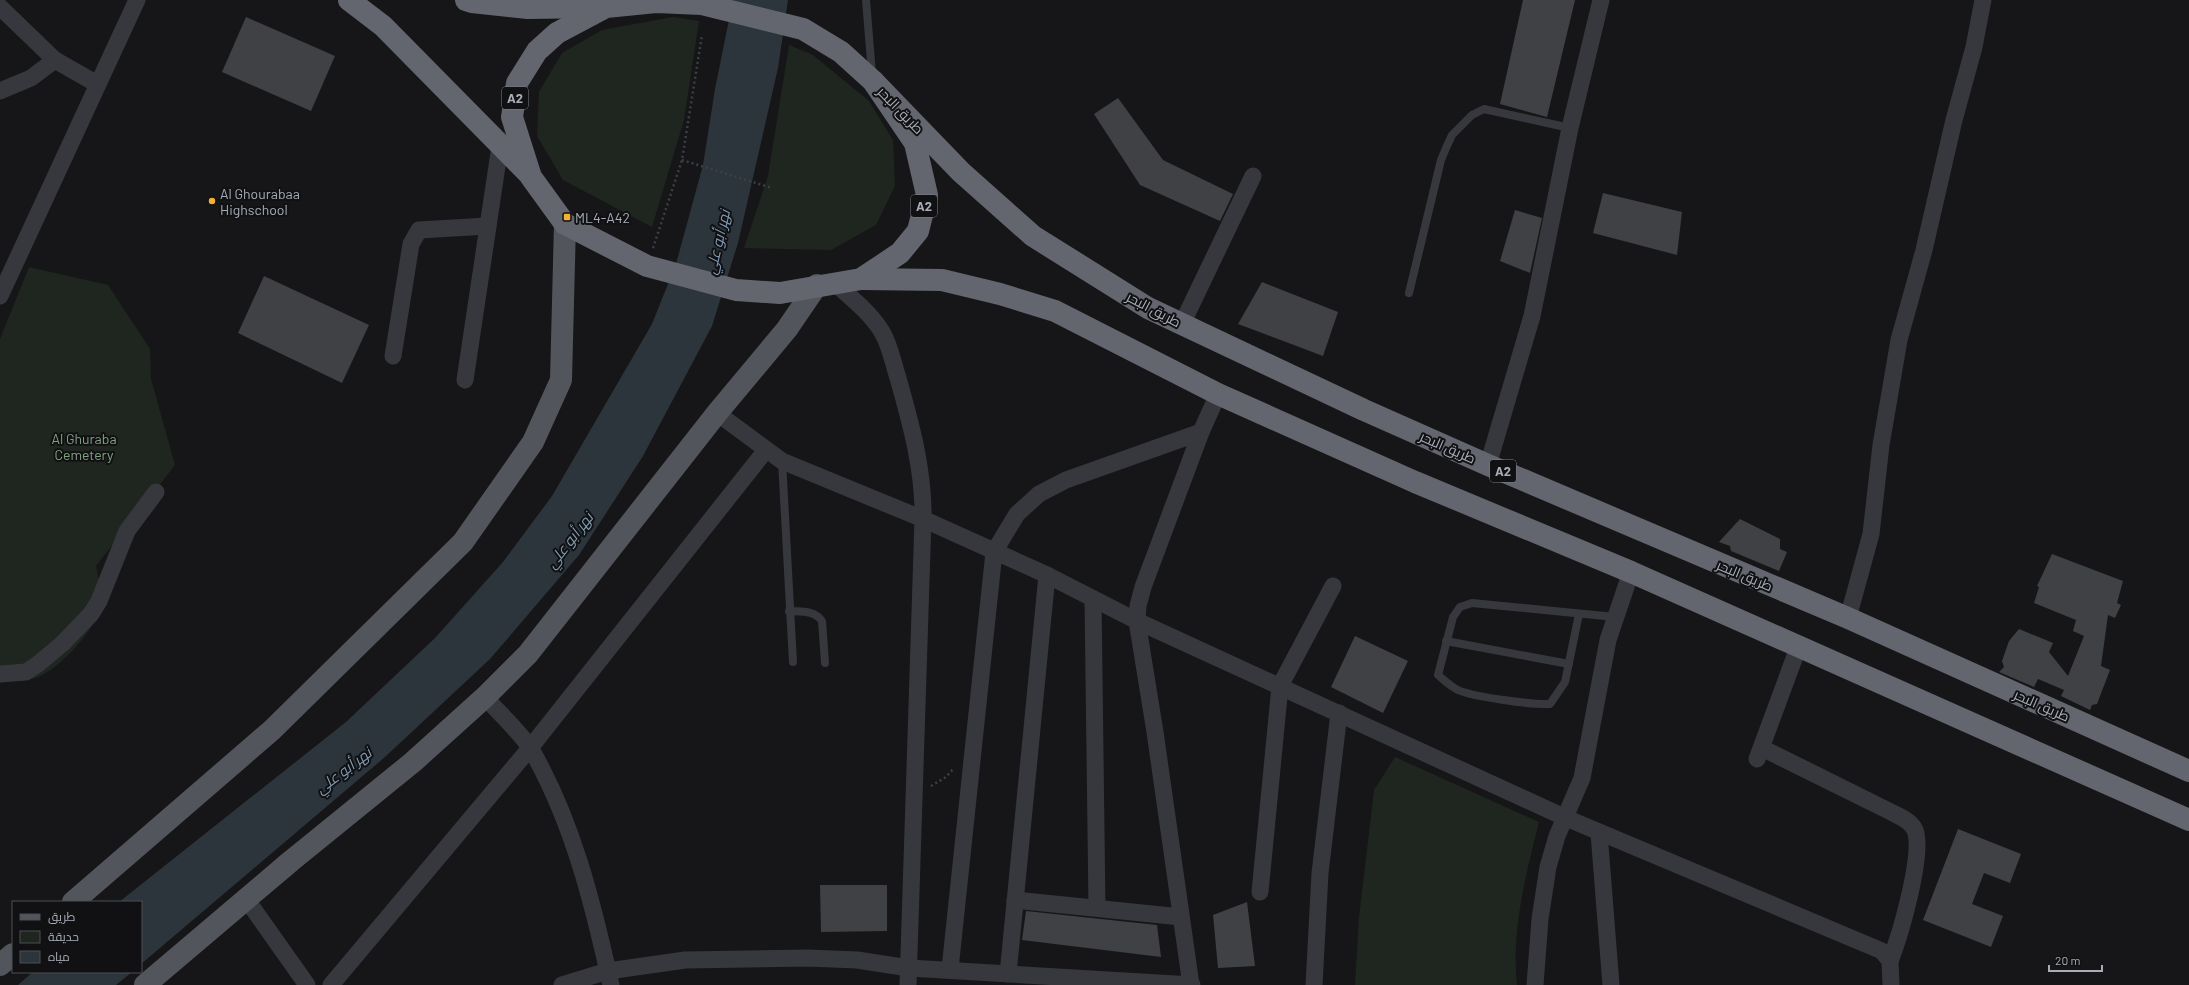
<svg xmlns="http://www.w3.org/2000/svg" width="2189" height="985" font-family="Barlow,Cairo,sans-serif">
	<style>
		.green { fill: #1e261f }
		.water { fill: #2c353c }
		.building { fill: #404145 }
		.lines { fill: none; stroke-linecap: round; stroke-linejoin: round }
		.path { stroke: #3d3f44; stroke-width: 2.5; stroke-dasharray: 2 3; stroke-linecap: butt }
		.lane { stroke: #37383d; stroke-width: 8 }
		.street { stroke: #37383d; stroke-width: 17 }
		.primary { stroke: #53555c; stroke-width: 22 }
		.highway { stroke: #63666e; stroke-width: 22 }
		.poi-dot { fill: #f2b134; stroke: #111113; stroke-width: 1.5 }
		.labels { text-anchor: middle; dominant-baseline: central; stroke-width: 4; stroke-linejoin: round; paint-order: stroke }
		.shield { fill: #111113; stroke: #7b7e86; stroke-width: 1 }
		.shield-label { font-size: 13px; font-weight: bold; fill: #a8adb8 }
		.street-label { font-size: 14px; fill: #a8adb8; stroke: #111113 }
		.poi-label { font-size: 14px; fill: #a8adb8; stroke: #111113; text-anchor: start }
		.park-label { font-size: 14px; fill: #7fa381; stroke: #111113 }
		.water-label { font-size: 15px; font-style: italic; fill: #7f9bb3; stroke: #111113 }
	</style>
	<rect width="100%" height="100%" fill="#161618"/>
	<g class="green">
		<polygon points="673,17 699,21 684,120 652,227 563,180 537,136 539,92 562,53 602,30"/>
		<polygon points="789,45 813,55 869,101 893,140 895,186 876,225 831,250 744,248 768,176"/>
		<path d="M 29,267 L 108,285 L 150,349 L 151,379 L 175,465 L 96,566 C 98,577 102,589 102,600 C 102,624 55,676 31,679 C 21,681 10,679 0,679 L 0,339 Z"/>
		<path d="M 1395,757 L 1539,822 C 1526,874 1511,931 1517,985 L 1355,985 L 1359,917 L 1374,790 Z"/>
	</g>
	<g class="water">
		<polygon points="733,0 788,0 778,68 738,243 712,326 643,456 579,555 490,659 385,757 141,964 141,902 119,902 346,722 435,638 503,562 552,496 652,324 676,264 703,165 715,89"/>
		<polygon points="33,972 132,972 116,985 18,985"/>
	</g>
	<g class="building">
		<polygon points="1523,0 1575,0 1547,117 1500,104"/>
		<polygon points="246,17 335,56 311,111 222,72"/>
		<polygon points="1118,98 1163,160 1233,194 1220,221 1140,185 1094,114"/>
		<polygon points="1603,193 1682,212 1677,255 1593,233"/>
		<polygon points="1515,210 1542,218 1530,273 1500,261"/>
		<polygon points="264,276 369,325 342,383 238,333"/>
		<polygon points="1262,282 1338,312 1323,356 1238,324"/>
		<polygon points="1740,519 1780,539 1780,549 1787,552 1779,571 1731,551 1730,546 1719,542"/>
		<polygon points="2052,554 2123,581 2117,603 2121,605 2115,618 2108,615 2101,666 2110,670 2097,704 2092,705 2090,710 2061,696 2064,690 2038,679 2034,687 1999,672 2004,667 2002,661 2009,641 2019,629 2053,643 2049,652 2068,676 2084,636 2073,631 2076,620 2034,603 2039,587 2037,586"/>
		<polygon points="1355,636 1408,661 1383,713 1331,687"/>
		<polygon points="1958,829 2021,854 2010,883 1984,873 1972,904 2003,916 1991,947 1923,920"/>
		<polygon points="820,885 887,885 887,931 821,932"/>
		<polygon points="1247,902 1255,966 1218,968 1213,915"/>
		<polygon points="1026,911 1157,925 1161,957 1022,940"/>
	</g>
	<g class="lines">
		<g class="path">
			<polyline points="682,160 772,188"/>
			<polyline points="653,248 682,160 702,35"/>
			<polyline points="931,786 946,777 954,768"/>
		</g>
		<g class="lane">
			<polyline points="866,0 872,74"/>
			<polyline points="1409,293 1441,160 1446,148 1452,135 1472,115 1484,109 1570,128"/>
			<polyline points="782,461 793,662"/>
			<path d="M 789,611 C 801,612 814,610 822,621 L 825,663"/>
			<path d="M 1579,614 L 1565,682 L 1550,704 C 1534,705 1473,697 1458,690 C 1450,686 1445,681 1438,675 L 1453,617 L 1460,607 L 1472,603 L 1615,617"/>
			<polyline points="1446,641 1569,664"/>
		</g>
		<g class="street">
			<polyline points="0,7 55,60"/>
			<polyline points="0,91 31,78 55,60 97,84"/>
			<path d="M 835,283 C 851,298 871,313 882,332 C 890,345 893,363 898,378 C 911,424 924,471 923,519 L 908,985"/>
			<polyline points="0,296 137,0"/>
			<polyline points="1182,324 1253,176"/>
			<polyline points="393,356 411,244 419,230 488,226"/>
			<polyline points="465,380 500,146"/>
			<polyline points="717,413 782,461 923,519 1047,575 1137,621 1566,818 1882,951 1890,961 1891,985"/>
			<polyline points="1488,465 1532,316 1570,128 1601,0"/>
			<polyline points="1093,599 1097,908"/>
			<polyline points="1848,618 1871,534 1881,445 1899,340 1924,250 1954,120 1974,47 1983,0"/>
			<polyline points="0,674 26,672 38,664 62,644 91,614 99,601 127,531 156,492"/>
			<path d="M 485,697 C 498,712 521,733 531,749 C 573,822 593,904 611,985"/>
			<path d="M 1762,748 L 1891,812 C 1899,816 1911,821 1915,830 C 1924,854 1900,936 1890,961"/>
			<polyline points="1757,759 1798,648"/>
			<polyline points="1599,833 1611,985"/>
			<polyline points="1260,892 1280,686 1333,586"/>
			<polyline points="247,900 307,985"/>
			<polyline points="1015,900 1181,917"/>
			<polyline points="950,969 994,552 1017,514 1039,494 1066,480 1201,432"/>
			<polyline points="1008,974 1047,575"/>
			<polyline points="331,985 530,748 766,450"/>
			<polyline points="562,985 608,971 685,960 808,958 857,960 909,968 1192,985"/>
			<polyline points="1191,985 1155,732 1137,621 1138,606 1143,587 1201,432 1218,394"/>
			<polyline points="1314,985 1320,873 1339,713"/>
			<polyline points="1535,985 1540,919 1548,867 1557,836 1582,778 1608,640 1631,572"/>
		</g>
		<g class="primary">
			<polyline points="73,902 272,730 463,542 533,442 561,380 565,224"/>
			<polyline points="0,965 13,954"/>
			<polyline points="145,985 291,861 413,762 485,697 528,654 717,413 787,329 817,285"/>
		</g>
		<g class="highway">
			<polyline points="349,0 383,26 529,174"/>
			<polyline points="466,0 472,2 528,8 602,7"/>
			<polygon points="656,2 702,4 803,29 841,52 873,81 915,143 927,195 918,231 900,253 861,279 780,293 736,290 647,266 565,224 531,177 512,117 517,83 537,51 557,33 606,7"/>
			<polyline points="873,81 961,172 1033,236 1148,308 1364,410 1488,465 1848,618 2189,771"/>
			<polyline points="861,279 942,280 1000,294 1055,311 1218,394 1415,482 1631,572 2189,820"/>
		</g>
	</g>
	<g class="poi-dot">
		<circle cx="212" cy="201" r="4"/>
		<rect x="563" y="213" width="8" height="8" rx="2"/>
	</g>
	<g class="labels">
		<g class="shield">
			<rect x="502" y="87" width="26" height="22" rx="3"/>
			<rect x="911" y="195" width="26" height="22" rx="3"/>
			<rect x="1490" y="460" width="26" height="22" rx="3"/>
		</g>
		<g class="shield-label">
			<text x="515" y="98">A2</text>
			<text x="924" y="206">A2</text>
			<text x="1503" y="471">A2</text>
		</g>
		<g class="street-label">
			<text transform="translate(901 110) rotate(46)">طريق البحر</text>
			<text transform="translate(1154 309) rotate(28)">طريق البحر</text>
			<text transform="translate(1448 447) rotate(24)">طريق البحر</text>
			<text transform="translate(1745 575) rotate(23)">طريق البحر</text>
			<text transform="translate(2042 705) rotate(24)">طريق البحر</text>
		</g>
		<g class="poi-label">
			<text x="220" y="193">Al Ghourabaa<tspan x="220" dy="16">Highschool</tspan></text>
			<text x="575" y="217">ML4-A42</text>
		</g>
		<g class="park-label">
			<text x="84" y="438">Al Ghuraba<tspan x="84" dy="16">Cemetery</tspan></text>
		</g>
		<g class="water-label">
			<text transform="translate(717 242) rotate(-77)">نهر أبو علي</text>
			<text transform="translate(569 540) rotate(-52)">نهر أبو علي</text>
			<text transform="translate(343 770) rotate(-37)">نهر أبو علي</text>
		</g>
	</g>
	<rect x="12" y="901" width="130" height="72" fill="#111113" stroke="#4d4f55"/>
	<rect x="20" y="914" width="20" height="6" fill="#53555c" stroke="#4d4f55"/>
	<text x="48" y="921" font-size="12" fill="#a8adb8">طريق</text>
	<rect x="20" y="931" width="20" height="12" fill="#1e261f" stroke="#4d4f55"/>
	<text x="48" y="941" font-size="12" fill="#a8adb8">حديقة</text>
	<rect x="20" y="951" width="20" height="12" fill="#2c353c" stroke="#4d4f55"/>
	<text x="48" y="961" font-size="12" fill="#a8adb8">مياه</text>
	<path d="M2049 965v6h53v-6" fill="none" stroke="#a8adb8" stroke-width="2"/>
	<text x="2055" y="965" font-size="12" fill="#a8adb8" stroke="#111113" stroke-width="3" paint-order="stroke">20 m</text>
</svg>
